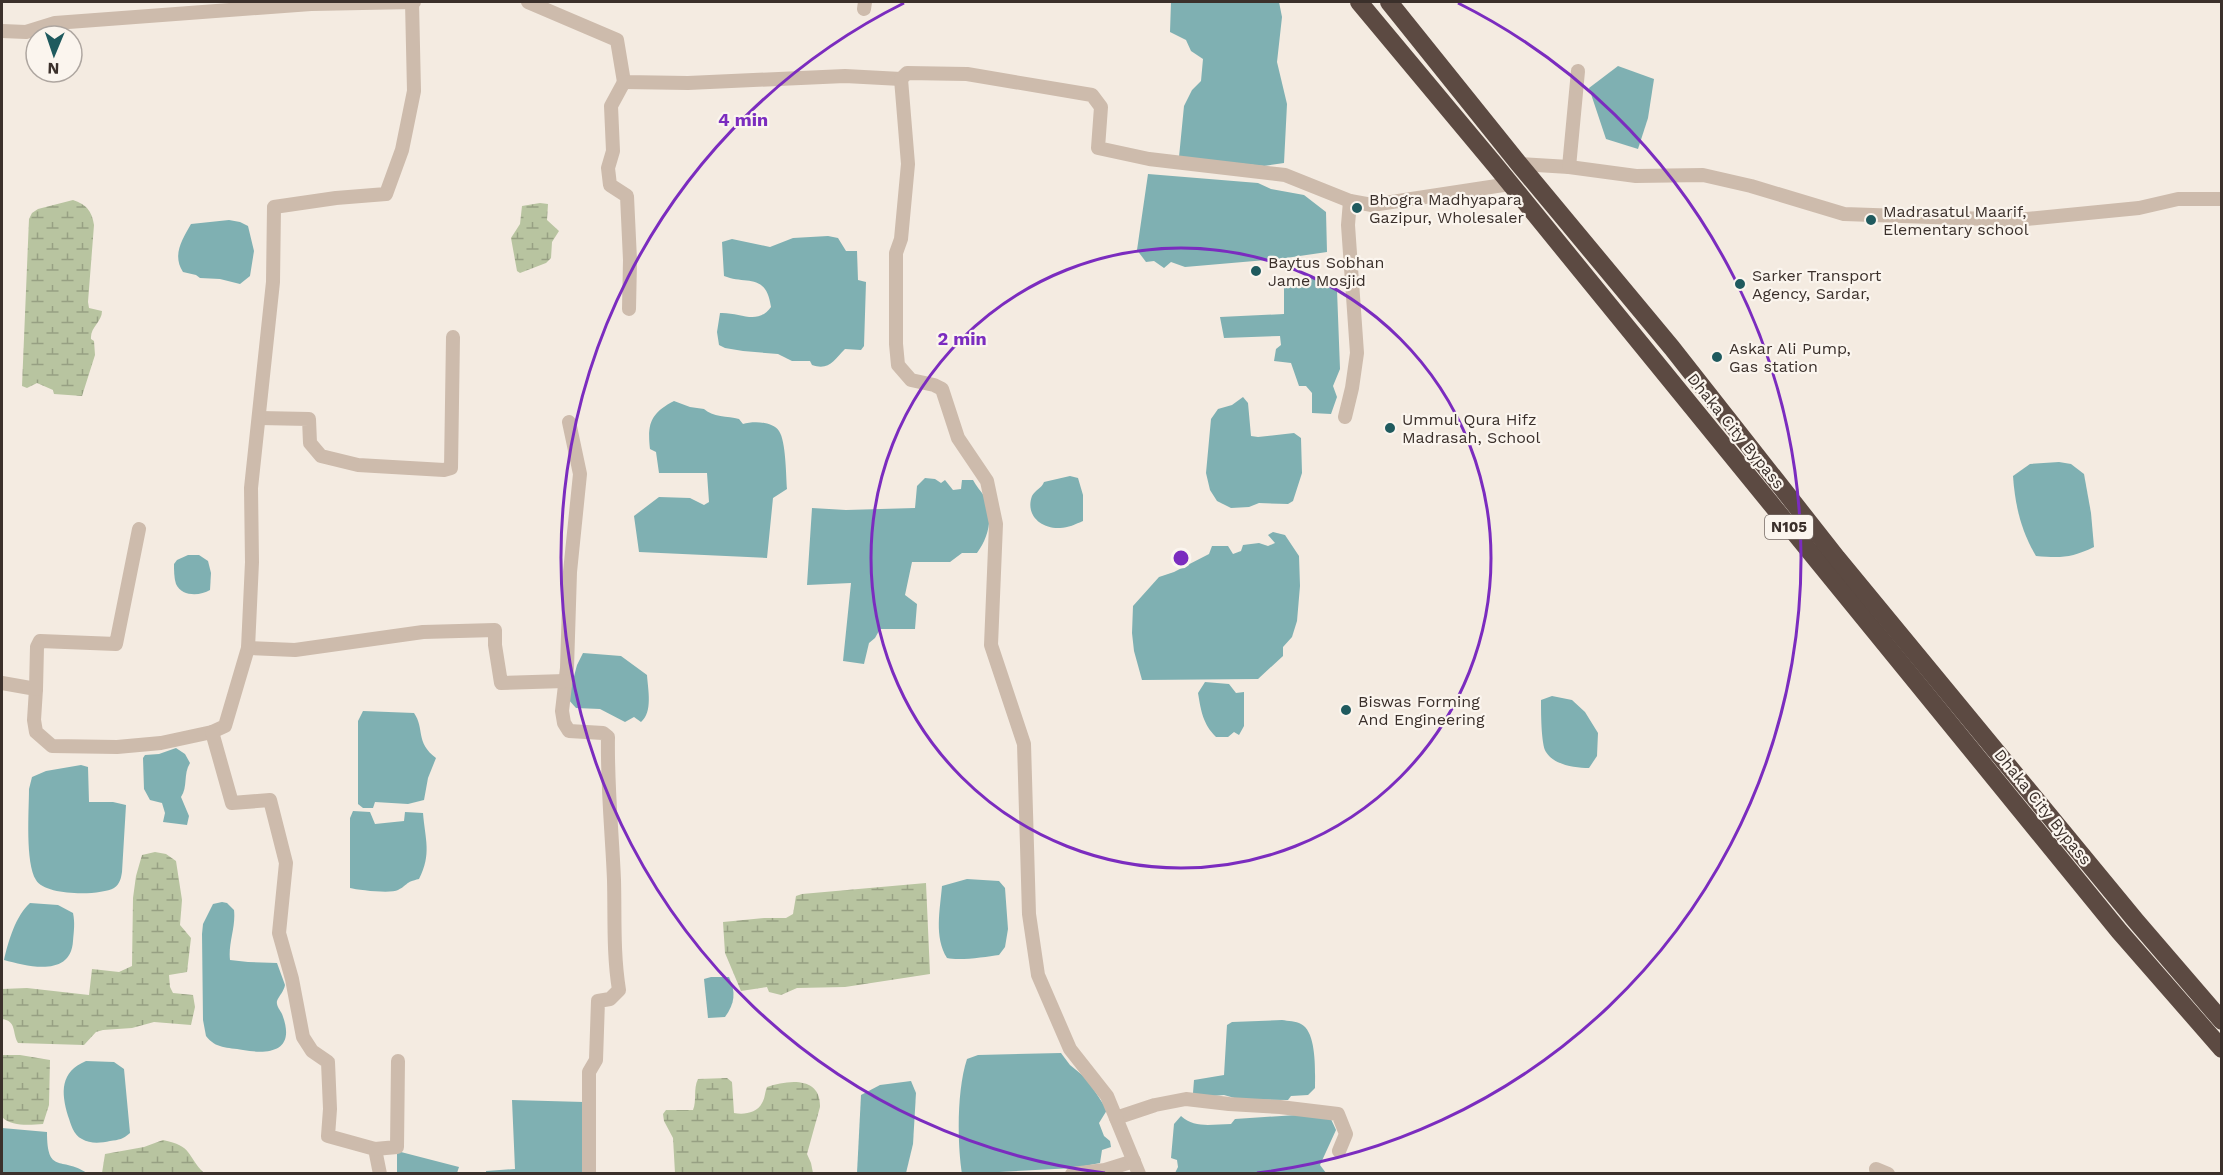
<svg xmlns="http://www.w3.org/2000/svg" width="2223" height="1175" font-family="'Work Sans',sans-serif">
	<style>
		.wetland { fill: url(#wetland-marsh) }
		.water { fill: #7fb0b2 }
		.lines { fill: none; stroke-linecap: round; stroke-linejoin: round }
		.minor { stroke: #cdbbac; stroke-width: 14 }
		.highway { stroke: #5c4a42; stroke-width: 18 }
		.ring { fill: none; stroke: #7b2cbf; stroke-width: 3 }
		.poi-dot { fill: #1f5a5e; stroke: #fbf5ee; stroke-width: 2 }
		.labels { text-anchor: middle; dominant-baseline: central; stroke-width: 4.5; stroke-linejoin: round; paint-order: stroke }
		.shield { fill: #fbf5ee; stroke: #756b66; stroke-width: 1.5 }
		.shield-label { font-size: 15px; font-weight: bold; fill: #3b302b }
		.poi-label { font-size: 16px; fill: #3b302b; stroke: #fbf5ee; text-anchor: start }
		.street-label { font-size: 16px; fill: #3b302b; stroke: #fbf5ee }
		.centre { fill: #7b2cbf; stroke: #fbf5ee; stroke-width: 3 }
		.ring-label { font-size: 18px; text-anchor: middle; font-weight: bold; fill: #7b2cbf; stroke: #fbf5ee; stroke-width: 4.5; stroke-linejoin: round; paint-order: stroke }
	</style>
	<defs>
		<pattern id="wetland-marsh" width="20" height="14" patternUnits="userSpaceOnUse" patternTransform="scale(1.5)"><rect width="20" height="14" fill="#b8c4a0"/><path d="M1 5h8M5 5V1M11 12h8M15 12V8" fill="none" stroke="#97a083"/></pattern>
	</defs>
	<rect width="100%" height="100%" fill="#f4ebe1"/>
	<g class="wetland">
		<path d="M 73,200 C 86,204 92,211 94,225 L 88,302 L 89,308 L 102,311 C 102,322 90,327 91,339 L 94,341 L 95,355 L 82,396 L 54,394 L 53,390 L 37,383 L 27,388 L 22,386 L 29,219 L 32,213 L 38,209 Z"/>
		<polygon points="540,203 548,204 547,220 559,231 552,242 551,258 546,263 520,273 517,271 511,238 520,224 522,206"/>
		<path d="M 155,852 L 166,854 L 176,861 L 182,900 L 180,925 L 191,938 L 187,972 L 169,975 L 170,987 L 173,993 L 193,995 L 195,1007 L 191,1025 L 154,1022 L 132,1028 L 103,1030 L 96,1032 L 84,1045 L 18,1043 C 12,1033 17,1021 2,1019 L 2,989 L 27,988 L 89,995 L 92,969 L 119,972 L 132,966 L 133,898 L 136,876 L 142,855 Z"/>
		<polygon points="926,883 930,974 845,987 797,988 781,995 769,992 767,987 741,991 725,953 723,922 764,918 786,918 793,914 796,896 802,894"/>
		<path d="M 2,1055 L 20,1055 L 50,1060 L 49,1105 L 43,1124 C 30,1125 12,1127 2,1117 Z"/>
		<path d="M 727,1078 L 732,1082 L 734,1113 C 744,1115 757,1113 762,1103 C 765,1099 765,1091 767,1087 C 788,1080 821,1076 820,1107 L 807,1154 L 811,1163 L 813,1173 L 675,1173 L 673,1138 L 664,1121 L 663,1114 L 666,1110 L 693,1110 C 697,1101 693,1089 698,1079 Z"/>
		<path d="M 163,1140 C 193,1146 186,1155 204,1173 L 102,1173 L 105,1154 L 144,1147 Z"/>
	</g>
	<g class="water">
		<polygon points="1171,2 1279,2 1282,17 1277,62 1287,104 1284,163 1264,166 1179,157 1184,106 1192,90 1201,81 1203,59 1191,51 1186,40 1170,32"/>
		<polygon points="1618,66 1654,79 1648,118 1638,149 1606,139 1589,88"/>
		<polygon points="1148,174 1258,183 1271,189 1304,195 1326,212 1327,252 1279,259 1185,267 1171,262 1164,268 1154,261 1146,262 1137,250"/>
		<path d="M 229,220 L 240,222 L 248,226 L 254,251 L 250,276 L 240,284 L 220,279 L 200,278 L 196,275 L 183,272 C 172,255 182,240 191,224 Z"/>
		<path d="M 828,236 L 838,238 L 846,251 L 857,251 L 858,280 L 866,282 L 864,346 L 861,350 L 845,349 C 834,360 829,371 812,365 L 810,361 L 792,361 L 778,354 L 743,351 L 725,348 L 719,345 L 717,332 L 720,313 C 741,312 757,326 771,307 C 766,272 746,285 724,276 L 722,242 L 732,239 L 770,247 L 793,238 Z"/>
		<polygon points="1308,278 1329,279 1337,290 1340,369 1333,386 1337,397 1331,414 1312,413 1312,393 1306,386 1299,386 1291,363 1274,361 1276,349 1281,345 1280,336 1224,338 1220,317 1284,314 1284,283 1300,284"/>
		<polygon points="1243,397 1248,403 1251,436 1258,437 1294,433 1301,438 1302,473 1293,501 1288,504 1259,503 1249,507 1231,508 1217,501 1210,490 1206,473 1211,419 1218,409 1232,405"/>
		<path d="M 674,401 L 690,407 L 704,409 C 712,417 728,416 739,419 L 743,424 C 753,421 772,421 779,431 C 786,441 786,476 787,489 L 773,498 L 767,558 L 639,552 L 634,516 L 659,497 L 690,498 L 704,505 L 709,502 L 707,473 L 659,473 L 656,452 L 650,449 C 647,423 651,413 674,401 Z"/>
		<path d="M 2059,462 L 2071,464 L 2084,474 L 2091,513 L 2094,547 C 2071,558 2061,558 2036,556 C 2021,531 2015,505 2013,476 L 2030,464 Z"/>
		<path d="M 1070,476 L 1078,478 L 1083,495 L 1083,521 C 1076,524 1068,528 1060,528 C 1041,529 1025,515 1032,496 C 1035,490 1042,488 1044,482 Z"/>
		<path d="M 925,478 L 935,479 L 941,483 L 945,480 L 953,490 L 961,489 L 962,480 L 973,480 C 976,486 981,491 984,496 C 994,515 989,537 977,553 L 962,553 L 950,562 L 912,562 L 905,595 L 917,604 L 915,629 L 880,629 L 875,638 L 869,643 L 864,664 L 843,661 L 851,583 L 807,585 L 812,508 L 846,510 L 915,508 L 917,486 Z"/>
		<polygon points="1273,532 1285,535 1299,556 1300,586 1297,621 1292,637 1283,647 1283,656 1258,679 1142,680 1134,651 1132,633 1133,606 1159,577 1174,572 1209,554 1212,546 1228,546 1233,554 1241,551 1243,545 1259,543 1268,546 1275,543 1268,535"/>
		<path d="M 188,555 L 199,555 L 208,561 L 211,573 L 210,590 C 200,596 182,597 176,584 C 174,578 174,570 174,564 L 177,560 Z"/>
		<path d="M 583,653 L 621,656 L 647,675 C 648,690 653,712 641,722 L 634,717 L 625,722 L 600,709 L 576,708 L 568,699 L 577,665 Z"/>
		<path d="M 1205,682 L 1229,684 L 1236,693 L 1244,692 L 1244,726 L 1239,735 L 1234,732 L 1228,737 L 1216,737 C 1203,724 1201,711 1198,693 Z"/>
		<path d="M 1552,696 L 1572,700 L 1585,712 L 1598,733 L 1597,756 L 1589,768 C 1575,768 1554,765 1546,752 C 1541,745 1541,710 1541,700 Z"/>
		<path d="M 363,711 L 414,713 C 425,729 415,742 436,758 L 428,778 L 424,800 L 408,804 L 375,802 L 373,808 L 363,808 L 358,804 L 358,721 Z"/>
		<path d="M 176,748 L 185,754 L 190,763 C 183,774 188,787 181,797 L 189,816 L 187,825 L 163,822 L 165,813 L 162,803 L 150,800 L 144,789 L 143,758 L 145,755 L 159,754 Z"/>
		<path d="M 81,765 L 88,767 L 89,802 L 113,802 L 126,805 L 122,872 C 121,878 120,884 114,888 C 100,896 45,896 36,880 C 25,863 29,810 29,789 L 32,777 L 46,771 Z"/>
		<path d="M 353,811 L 370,812 L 375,824 L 404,821 L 405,812 L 423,813 C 425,839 432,854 419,879 C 405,882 408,885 398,890 C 391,894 358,890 350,888 L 350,818 Z"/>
		<path d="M 967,879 L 999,881 L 1005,888 L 1008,929 L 1005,947 L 999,955 C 986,957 959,961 947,958 C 934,937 940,910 942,886 Z"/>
		<path d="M 222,902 L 227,903 L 234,910 C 236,927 228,943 230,960 L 248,962 L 277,963 L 285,985 C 284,991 279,996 277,1001 C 276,1006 280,1010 282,1014 C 296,1050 272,1055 243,1050 C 227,1047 216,1049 206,1036 L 203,1020 L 202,934 L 203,924 L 213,904 Z"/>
		<path d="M 30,903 L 58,905 L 73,913 C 75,923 74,930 73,941 C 71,977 29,967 4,960 C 8,942 16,915 30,903 Z"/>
		<path d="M 711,977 L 729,977 C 736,992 735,1003 725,1017 L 708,1018 L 704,979 Z"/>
		<path d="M 1282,1020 C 1288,1021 1296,1021 1301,1024 C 1317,1032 1315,1072 1315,1088 L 1308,1095 L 1291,1096 L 1288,1100 L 1238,1099 L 1224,1095 L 1201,1097 L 1193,1093 L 1194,1080 L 1224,1075 L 1227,1025 L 1232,1022 Z"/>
		<path d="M 1061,1053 L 1070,1065 L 1087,1079 L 1107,1110 L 1099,1123 L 1104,1136 L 1110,1141 L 1111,1147 L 1102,1150 L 1100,1163 L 1074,1168 L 962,1174 C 957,1142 957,1089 967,1059 L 978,1055 Z"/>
		<path d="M 86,1061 L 114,1062 L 124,1069 L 130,1133 C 123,1139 119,1140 110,1141 C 101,1143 90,1144 82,1139 C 73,1135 71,1124 68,1116 C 61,1092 60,1072 86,1061 Z"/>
		<polygon points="911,1081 916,1093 913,1144 906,1173 857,1173 861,1095 880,1085"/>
		<polygon points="512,1100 584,1102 583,1173 486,1174 486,1171 515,1169"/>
		<path d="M 1312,1114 L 1330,1117 L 1336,1130 L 1320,1165 L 1326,1173 L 1175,1173 L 1178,1167 L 1177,1160 L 1171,1158 L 1174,1124 L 1181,1116 C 1195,1129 1213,1124 1231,1124 L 1235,1119 Z"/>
		<path d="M 2,1128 L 47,1132 C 47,1175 61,1156 87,1173 L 2,1173 Z"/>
		<polygon points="397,1151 459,1167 457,1173 397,1174"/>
	</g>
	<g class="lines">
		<g class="minor">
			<polyline points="528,2 617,40 624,82 688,83 845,76 901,79"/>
			<polyline points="864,9 865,2"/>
			<polyline points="2,31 26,32 55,23 311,4 414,2"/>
			<polyline points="624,82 611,106 613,151 608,168 610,185 627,196 630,260 629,309"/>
			<polyline points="1519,164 1569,167 1636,176 1703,175 1751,186 1844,214 2017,220 2139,208 2178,199 2222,199"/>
			<polyline points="1569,167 1578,71"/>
			<polyline points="1345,417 1352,388 1357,353 1348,225 1350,201"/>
			<polyline points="260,418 309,419 310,443 321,456 358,465 444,470 451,468 453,337"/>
			<path d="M 569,422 L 580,474 L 570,572 L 567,668 L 562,711 L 564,723 L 569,731 L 603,733 L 608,737 C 607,785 612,832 614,880 C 615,917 613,953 619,990 L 610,999 L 598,1001 L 596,1060 L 589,1072 L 589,1174"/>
			<polyline points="248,648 295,650 423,632 495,630 495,645 501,683 565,681"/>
			<polyline points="2,683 36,689 34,720 36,732 52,746 117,747 161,743 212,732 225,726 248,648 252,562 251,488 273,282 274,207 336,198 386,194 402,150 414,91 412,2"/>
			<polyline points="36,689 37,647 40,641 116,644 139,529"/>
			<polyline points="212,732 232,803 270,800 286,863 279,933 292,979 303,1037 312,1051 328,1062 330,1109 328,1136 375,1149 380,1174"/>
			<polyline points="1116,1118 1155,1105 1186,1099 1229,1104 1280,1107 1338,1114 1346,1134 1339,1151"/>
			<polyline points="375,1149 397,1147 398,1061"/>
			<polyline points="1876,1169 1888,1174"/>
			<polyline points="1072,1174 1105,1170 1134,1161"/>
			<polyline points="1139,1174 1107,1096 1070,1049 1038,975 1029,914 1024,744 991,645 996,524 987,481 958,438 942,389 934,385 911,380 898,365 896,344 896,253 901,239 908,164 901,79 907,73 967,74 1092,95 1101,107 1098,148 1149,159 1285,175 1350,201 1372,205 1510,184"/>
		</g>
		<g class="highway">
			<polyline points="1359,2 1495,165 2119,931 2222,1049"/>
			<polyline points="1389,2 1519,164 1672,348 1837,558 2136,921 2222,1021"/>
		</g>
	</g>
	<g class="ring">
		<circle cx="1181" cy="558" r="310"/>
		<path d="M1105 1173A620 620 0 0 1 904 3M1458 3A620 620 0 0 1 1257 1173"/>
	</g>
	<g class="poi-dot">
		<circle cx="1357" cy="208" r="6"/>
		<circle cx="1871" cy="220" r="6"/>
		<circle cx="1256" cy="271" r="6"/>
		<circle cx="1740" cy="284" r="6"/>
		<circle cx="1717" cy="357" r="6"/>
		<circle cx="1390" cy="428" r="6"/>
		<circle cx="1346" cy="710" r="6"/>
	</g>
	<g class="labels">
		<rect class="shield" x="1765" y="515" width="48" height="24" rx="4.5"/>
		<g class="shield-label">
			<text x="1789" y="527">N105</text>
		</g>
		<g class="poi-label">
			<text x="1369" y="199">Bhogra Madhyapara<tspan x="1369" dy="18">Gazipur, Wholesaler</tspan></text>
			<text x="1883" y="211">Madrasatul Maarif,<tspan x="1883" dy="18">Elementary school</tspan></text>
			<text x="1268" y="262">Baytus Sobhan<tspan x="1268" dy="18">Jame Mosjid</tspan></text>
			<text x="1752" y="275">Sarker Transport<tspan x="1752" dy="18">Agency, Sardar,</tspan></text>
			<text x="1729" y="348">Askar Ali Pump,<tspan x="1729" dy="18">Gas station</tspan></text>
			<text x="1402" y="419">Ummul Qura Hifz<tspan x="1402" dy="18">Madrasah, School</tspan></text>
			<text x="1358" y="701">Biswas Forming<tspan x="1358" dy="18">And Engineering</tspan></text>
		</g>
		<g class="street-label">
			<text transform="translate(1736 431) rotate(51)">Dhaka City Bypass</text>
			<text transform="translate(2043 807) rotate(51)">Dhaka City Bypass</text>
		</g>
	</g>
	<circle cx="1181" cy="558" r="9" class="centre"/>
	<g class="ring-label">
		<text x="743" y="126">4 min</text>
		<text x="962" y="345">2 min</text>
	</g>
	<rect width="2223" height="1175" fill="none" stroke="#3b302b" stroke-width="6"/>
	<g transform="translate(54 54) rotate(182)"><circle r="28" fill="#fbf5ee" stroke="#aea6a0" stroke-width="1.5"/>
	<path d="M0-4.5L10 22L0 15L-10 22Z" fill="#1f5a5e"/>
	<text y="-9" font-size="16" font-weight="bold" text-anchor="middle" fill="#3b302b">N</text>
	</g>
</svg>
